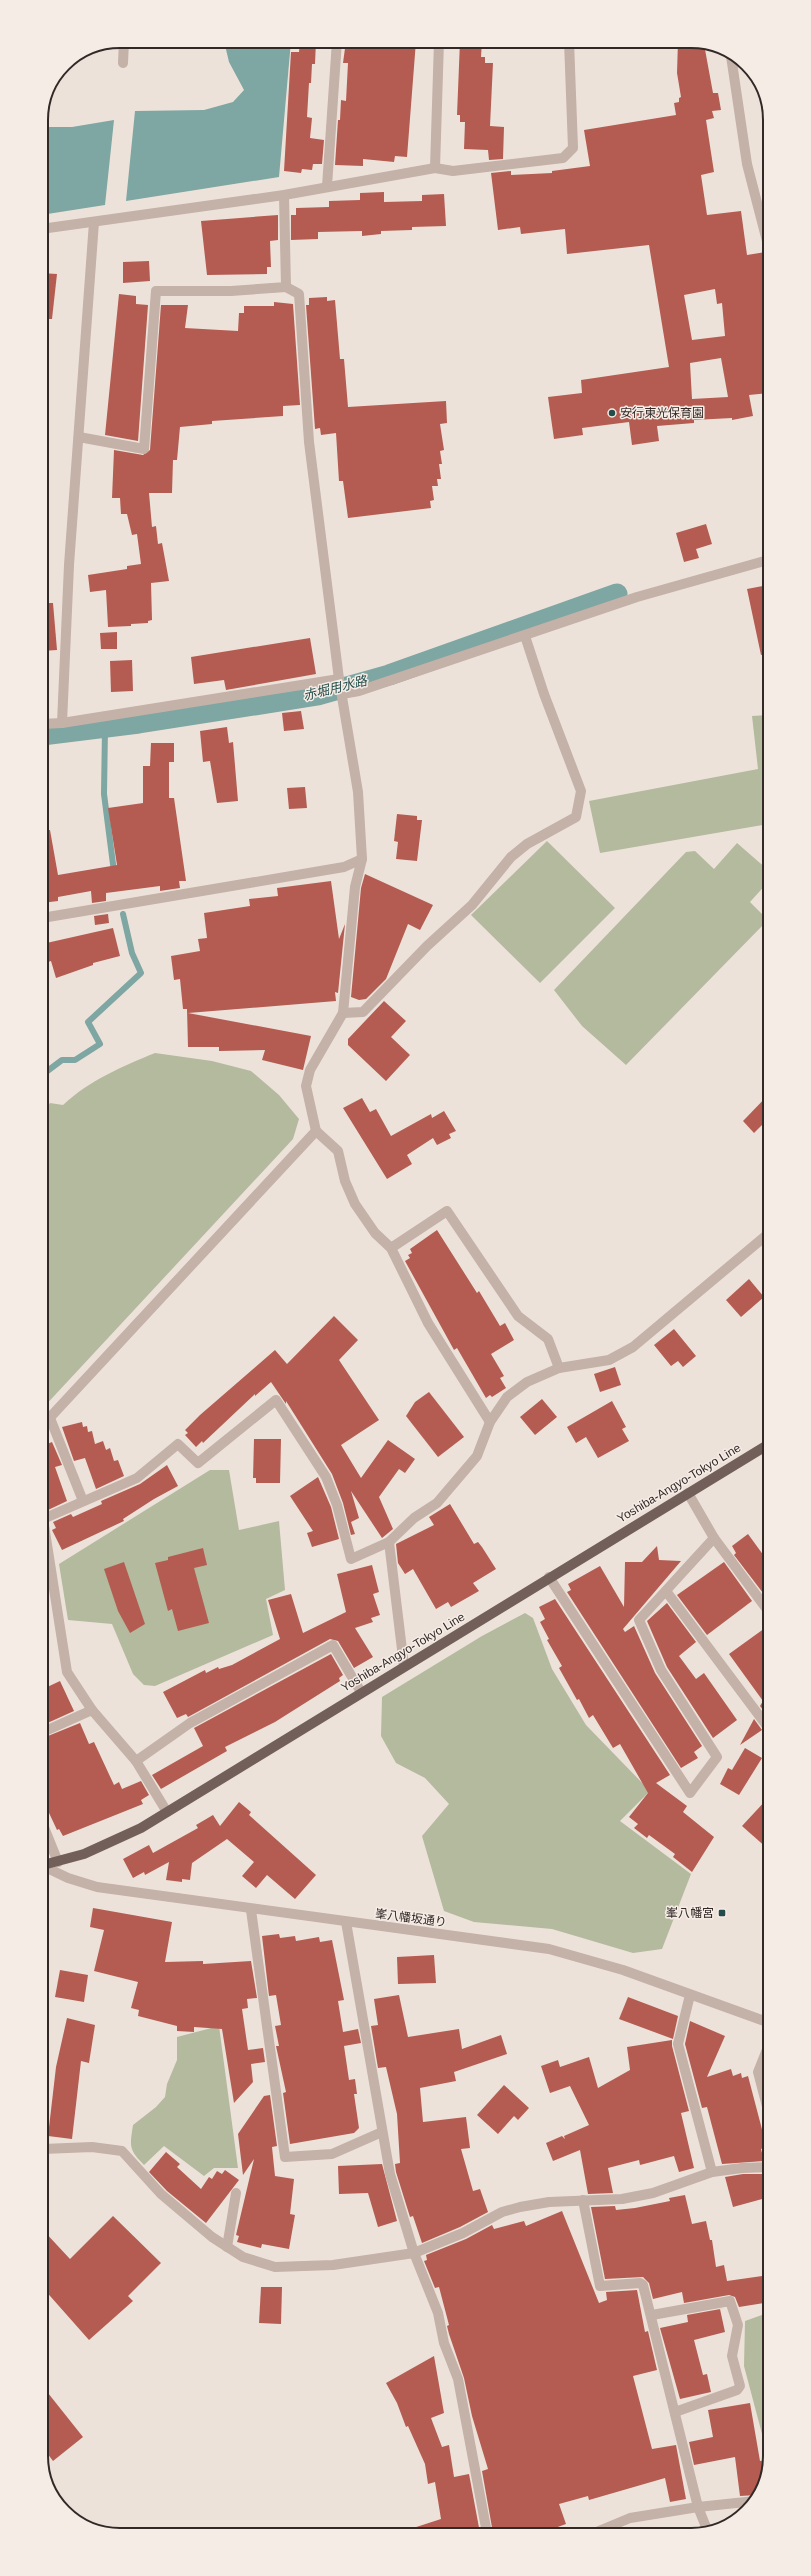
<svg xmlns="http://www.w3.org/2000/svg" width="811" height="2576" font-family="Helvetica,'Noto Sans JP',sans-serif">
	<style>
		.green { fill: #b4ba9d }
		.water { fill: #7ea6a2 }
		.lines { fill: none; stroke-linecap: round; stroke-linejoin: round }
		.stream { stroke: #7ea6a2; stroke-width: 6 }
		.canal { stroke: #7ea6a2; stroke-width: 21 }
		.building { fill: #b45c51; fill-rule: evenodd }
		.minor { stroke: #c4b1a8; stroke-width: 10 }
		.major { stroke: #725f5a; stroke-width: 10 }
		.poi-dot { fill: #234d4a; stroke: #f6ece6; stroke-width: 1.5 }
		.labels { text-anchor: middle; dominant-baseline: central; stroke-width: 3; stroke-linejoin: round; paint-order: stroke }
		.poi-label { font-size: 12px; fill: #322927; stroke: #f6ece6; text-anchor: start }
		.street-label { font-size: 12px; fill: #322927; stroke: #f6ece6 }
		.water-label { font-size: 13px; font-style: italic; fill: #234d4a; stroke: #f6ece6 }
		.rim { fill: none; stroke: #322927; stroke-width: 2 }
	</style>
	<rect width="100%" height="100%" fill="#ede2da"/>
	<g class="green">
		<polygon points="768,715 768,824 600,853 589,801 758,769 752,716"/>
		<polygon points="547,841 615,908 540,983 471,915"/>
		<polygon points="737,843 768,870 768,882 750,902 768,920 626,1065 582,1026 554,990 686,852 695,851 714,869"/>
		<path d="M 155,1053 L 212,1061 L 251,1071 L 279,1095 L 299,1119 L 293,1139 L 42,1409 L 42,1116 L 50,1103 L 63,1105 C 90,1080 121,1067 155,1053 Z"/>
		<polygon points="210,1470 229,1470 239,1530 279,1521 285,1590 266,1599 273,1635 155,1686 144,1685 133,1674 112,1624 68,1620 59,1564"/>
		<polygon points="525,1613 533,1618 552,1669 586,1725 650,1791 620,1821 691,1874 662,1949 633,1953 552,1929 474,1922 444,1911 422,1836 449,1804 425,1778 396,1763 381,1736 382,1697 482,1636"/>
		<path d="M 219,2026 L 238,2168 L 214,2168 L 204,2176 L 164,2146 L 144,2165 C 128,2149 130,2146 133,2125 L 156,2107 L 165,2097 L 167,2084 L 177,2060 L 177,2037 Z"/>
		<polygon points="770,2312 770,2450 766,2449 744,2366 745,2321"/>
	</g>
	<g class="water">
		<polygon points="224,41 291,41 279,177 126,201 135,111 204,110 233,102 244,90 229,62"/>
		<polygon points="114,120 105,205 41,215 41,127 72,127"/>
	</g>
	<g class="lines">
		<g class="stream">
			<polyline points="105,728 104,794 114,872"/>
			<polyline points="42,1075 62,1060 75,1060 100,1044 88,1022 141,973 132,953 123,914"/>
		</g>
		<polyline class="canal" points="42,735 139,723 318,695 389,675 617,594"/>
	</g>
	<g class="building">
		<polygon points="300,41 316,41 315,64 312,64 311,83 309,83 307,117 312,118 310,138 324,140 322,164 313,164 312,170 302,169 301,173 284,171 291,52 299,52"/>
		<polygon points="346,41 416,41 407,157 395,156 394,162 363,159 363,166 335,165 338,120 340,120 341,100 346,101 348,63 343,63"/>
		<polygon points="460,41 482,41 481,57 485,57 485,63 493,63 490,126 504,127 503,159 489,160 488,150 464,149 465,122 460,122 460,115 457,115"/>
		<path d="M 678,41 L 697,41 L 704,44 L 713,93 L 718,93 L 721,110 L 712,111 L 714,118 L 706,120 L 714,172 L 701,175 L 707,215 L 741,211 L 747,255 L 765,252 L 768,278 L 765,280 L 768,296 L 768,393 L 749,395 L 753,416 L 732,420 L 732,418 L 694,420 L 694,423 L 657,426 L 659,441 L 632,445 L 629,422 L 582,428 L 583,435 L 554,439 L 548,397 L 582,393 L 581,380 L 669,367 L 649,245 L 567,254 L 565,229 L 521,234 L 520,227 L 498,230 L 491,173 L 511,171 L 511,175 L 552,173 L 552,171 L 590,166 L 584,130 L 676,115 L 674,103 L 679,102 L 679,98 L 681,97 L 677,73 ZM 715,289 L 717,304 L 722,303 L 725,336 L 692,340 L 684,295 ZM 721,358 L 728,397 L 692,399 L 690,363 Z"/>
		<polygon points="384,192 384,202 422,201 422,195 444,194 446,226 412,227 412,230 381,231 381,234 362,236 362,231 318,232 318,239 291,240 291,215 296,215 296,208 329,207 329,201 360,200 360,193"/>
		<polygon points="278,215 278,240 270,241 271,267 267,267 267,274 207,275 201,221"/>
		<polygon points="149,261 150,281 123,283 123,262"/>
		<polygon points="41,273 57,274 52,319 41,319"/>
		<polygon points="119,294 136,296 136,304 148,305 138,441 105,435"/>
		<polygon points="327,297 327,301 335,300 340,359 344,359 348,407 446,401 447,423 440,424 444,450 440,451 442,464 439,464 441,479 437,479 438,486 432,486 434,500 430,501 431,508 348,518 343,481 339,481 336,433 321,435 320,428 315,429 306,305 309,305 309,298"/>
		<polygon points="274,302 293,304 300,405 283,406 283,416 212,421 212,424 180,427 177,460 173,460 172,493 149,493 152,527 156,526 158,544 162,543 169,581 151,583 152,620 148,621 148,623 131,624 131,626 108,627 106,590 90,592 88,575 127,569 127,566 141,564 137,534 132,535 127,514 121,514 120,498 112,498 114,450 143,455 150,450 161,305 188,305 185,328 238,331 239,313 244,313 244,306 274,306"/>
		<polygon points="706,524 712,544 696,549 699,558 684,562 676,533"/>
		<polygon points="768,585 768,654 761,655 747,589"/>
		<polygon points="42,603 53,603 57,650 42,651"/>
		<polygon points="117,632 117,649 101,649 100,633"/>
		<polygon points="310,638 316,674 226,690 224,680 194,684 191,657"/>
		<polygon points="132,660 133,691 111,692 110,661"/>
		<polygon points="301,711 304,729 284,731 282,713"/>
		<polygon points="227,727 229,743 233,742 238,801 217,803 210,761 203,762 200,731"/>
		<polygon points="151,743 174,743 174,762 169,762 169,798 174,798 186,881 179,881 180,888 160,891 160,886 106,893 106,901 92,903 91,891 58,897 58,901 42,903 42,831 50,830 58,875 117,865 108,808 143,803 143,766 150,766"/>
		<polygon points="305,787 307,808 289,809 287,788"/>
		<polygon points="397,814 417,816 417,820 422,820 417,861 396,859 398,842 394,841"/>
		<polygon points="365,874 433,905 420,930 408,924 386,979 366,999 359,1000 351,997 361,888"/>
		<polygon points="331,881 339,939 345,924 338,993 335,992 336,1001 188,1013 311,1036 303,1070 262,1060 265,1050 219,1051 219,1047 188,1047 187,1009 183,1009 180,979 174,980 171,956 200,951 198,939 207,938 204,913 250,906 249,899 278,896 277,888"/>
		<polygon points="108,914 109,923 95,925 94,916"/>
		<polygon points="113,928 120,956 93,963 93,965 56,978 51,961 42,964 42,944"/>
		<polygon points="384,1001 406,1021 391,1037 410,1055 386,1081 348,1045 348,1039"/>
		<polygon points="768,1095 769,1118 754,1133 743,1121"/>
		<polygon points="362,1098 370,1112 376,1109 391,1136 431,1114 432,1118 444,1111 456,1131 449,1134 451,1138 437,1145 433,1138 407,1155 412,1164 387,1179 343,1108"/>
		<polygon points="437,1230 477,1293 479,1291 500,1326 505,1323 514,1340 491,1354 504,1376 500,1378 506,1388 492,1397 490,1395 486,1398 457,1348 454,1350 405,1261 410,1258 408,1255 412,1253 410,1249"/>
		<polygon points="749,1279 764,1297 741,1317 726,1300"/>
		<polygon points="334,1316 358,1340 339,1360 379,1420 341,1445 361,1478 388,1440 415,1459 405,1473 399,1469 379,1497 393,1529 382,1538 351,1491 359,1518 351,1522 355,1534 351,1535 343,1503 332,1474 286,1401 286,1404 271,1382 255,1396 255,1394 203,1443 202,1441 196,1447 185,1435 188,1433 185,1430 200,1415 275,1350 287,1364"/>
		<polygon points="674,1329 696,1356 683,1367 678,1361 671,1366 654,1345"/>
		<polygon points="615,1367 621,1385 600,1392 594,1374"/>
		<polygon points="429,1392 464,1437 438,1457 406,1416 415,1402"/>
		<polygon points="542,1399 557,1417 535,1435 520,1417"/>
		<polygon points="612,1401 626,1427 622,1429 629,1441 598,1458 586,1437 576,1443 567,1427"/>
		<polygon points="82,1422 83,1427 87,1426 88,1432 92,1431 95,1444 103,1441 106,1450 110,1448 114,1461 118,1460 124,1476 96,1489 85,1458 74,1461 62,1427"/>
		<polygon points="42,1439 45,1439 47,1444 52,1442 62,1465 55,1467 67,1501 48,1510 43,1495"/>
		<polygon points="254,1439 281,1439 280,1483 256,1483 256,1478 253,1478"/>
		<polygon points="167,1465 178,1486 154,1499 123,1519 124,1521 62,1550 52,1530 56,1528 53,1522 71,1514 73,1517 102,1504 101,1501 140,1484"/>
		<polygon points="318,1477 331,1507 339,1539 312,1547 307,1533 313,1531 290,1496"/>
		<polygon points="450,1504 474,1544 478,1542 482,1547 496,1569 473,1583 479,1591 451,1607 448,1602 436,1609 413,1569 405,1574 398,1563 396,1544 434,1525 429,1517"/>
		<polygon points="748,1534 769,1563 769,1588 763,1593 734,1555 736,1553 732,1546"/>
		<polygon points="657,1546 659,1560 681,1561 623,1629 625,1632 634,1626 655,1673 702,1746 694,1752 698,1758 681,1768 567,1592 571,1590 568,1584 600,1566 624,1607 625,1562 642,1562"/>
		<polygon points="203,1548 207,1565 194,1568 209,1623 178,1631 172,1609 168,1611 155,1563 168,1560 168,1557"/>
		<polygon points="124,1562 145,1624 130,1633 118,1611 104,1569"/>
		<polygon points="724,1562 752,1601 707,1635 677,1595"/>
		<polygon points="372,1565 379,1592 373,1594 380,1615 371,1618 373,1622 355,1628 373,1657 354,1668 338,1641 330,1639 188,1717 186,1714 177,1718 163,1692 205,1670 206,1673 218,1667 219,1669 232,1665 280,1639 268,1600 291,1594 303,1633 346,1612 337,1574"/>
		<polygon points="555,1599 670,1775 656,1783 687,1806 683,1812 714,1837 692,1872 673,1857 675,1854 649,1835 647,1838 634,1828 638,1824 629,1817 648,1793 620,1744 613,1748 593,1715 589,1718 579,1699 577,1700 559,1668 562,1666 547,1640 549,1639 540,1622 545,1619 539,1607"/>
		<polygon points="667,1603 696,1642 679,1656 696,1679 704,1673 737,1720 713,1738 667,1667 647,1621"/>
		<polygon points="769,1625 769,1718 760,1706 763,1701 729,1654"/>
		<polygon points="331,1654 343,1675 339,1678 340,1681 275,1722 225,1747 227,1751 161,1789 152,1775 203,1746 194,1728"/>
		<polygon points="60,1681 74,1711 43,1725 43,1689"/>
		<polygon points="754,1719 762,1730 740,1745"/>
		<polygon points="80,1723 89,1744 94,1742 114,1785 119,1782 122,1789 141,1781 149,1795 141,1800 143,1804 63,1836 59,1829 57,1830 43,1800 43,1738"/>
		<polygon points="745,1748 762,1758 739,1795 720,1784 728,1768 732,1770"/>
		<polygon points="769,1797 769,1850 742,1826"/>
		<polygon points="239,1802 251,1812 249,1815 316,1875 295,1899 267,1875 256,1888 242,1876 254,1862 227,1839 192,1863 190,1880 182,1879 182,1882 166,1880 169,1862 145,1875 144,1872 133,1878 123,1859 149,1845 153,1853 198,1828 196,1825 213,1815 220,1826"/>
		<polygon points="93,1908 172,1922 165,1962 203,1961 203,1964 251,1961 257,1998 247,1999 248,2008 242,2009 248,2050 263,2048 265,2062 251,2064 253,2082 234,2103 222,2029 194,2027 194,2032 177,2031 177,2026 138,2016 139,2010 131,2008 138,1982 94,1971 104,1930 90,1927"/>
		<polygon points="279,1934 280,1938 295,1936 296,1941 319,1937 320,1942 332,1940 344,2000 338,2001 343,2032 358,2029 361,2043 344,2046 349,2080 355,2079 357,2094 354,2094 359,2128 354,2133 290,2144 283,2093 286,2092 276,2046 279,2046 275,2026 281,2025 276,1995 269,1996 262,1936"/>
		<polygon points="434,1955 436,1983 398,1984 397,1957"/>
		<polygon points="60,1970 88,1975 84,2002 55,1997"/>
		<polygon points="399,1995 408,2037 459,2029 462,2049 501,2035 507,2054 454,2072 456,2081 420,2088 423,2122 466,2117 470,2148 461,2149 473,2191 480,2189 488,2212 460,2227 422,2243 413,2216 410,2217 396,2172 395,2164 400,2163 397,2114 386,2067 378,2068 371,2026 378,2025 374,1999"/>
		<polygon points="628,1997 678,2016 673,2039 619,2019"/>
		<polygon points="67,2018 95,2025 89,2063 81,2061 72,2139 48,2136 56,2067"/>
		<polygon points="690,2021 725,2036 707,2077 731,2069 733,2076 741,2073 742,2078 748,2076 764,2137 766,2147 761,2149 764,2161 722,2164 707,2107 702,2108 685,2044"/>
		<polygon points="672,2040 672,2046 689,2111 681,2113 694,2168 679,2172 674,2156 640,2165 639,2160 608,2168 613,2193 588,2194 580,2150 553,2161 546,2143 562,2136 565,2139 564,2136 589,2125 570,2086 550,2093 541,2066 558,2060 560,2067 589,2057 598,2088 630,2070 627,2047"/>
		<polygon points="504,2085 529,2108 518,2120 514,2116 498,2134 477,2115"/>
		<polygon points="270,2095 277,2146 272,2147 275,2176 294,2179 290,2214 295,2215 289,2249 262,2244 261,2248 237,2242 239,2236 236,2235 254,2159 243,2175 238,2134 264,2096"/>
		<polygon points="166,2152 180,2164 177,2167 201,2189 209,2177 212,2179 217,2171 222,2174 225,2170 239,2180 206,2223 167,2191 149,2172"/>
		<polygon points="382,2164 397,2221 378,2227 368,2193 339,2194 338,2166"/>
		<polygon points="743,2174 767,2174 770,2197 733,2207 725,2177"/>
		<polygon points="685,2195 692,2224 706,2221 710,2240 712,2240 716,2267 724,2265 727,2281 770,2275 770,2302 739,2307 735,2297 729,2295 684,2303 682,2292 653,2299 649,2283 643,2277 605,2279 591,2207 615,2206 616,2210 635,2208 670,2201 669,2198"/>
		<polygon points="562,2211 599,2303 607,2300 606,2292 637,2290 645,2332 648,2331 657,2370 633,2376 652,2449 676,2445 686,2499 670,2502 665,2478 589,2500 588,2496 559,2504 566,2524 541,2533 493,2533 482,2471 488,2469 472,2416 464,2378 449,2334 447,2326 449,2325 439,2287 435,2288 424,2261 427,2260 426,2255 466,2239 492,2225 494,2229 524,2221 526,2226"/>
		<polygon points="113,2216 161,2263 128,2296 133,2301 89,2340 43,2288 43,2230 70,2259"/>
		<polygon points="261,2287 282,2287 281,2324 259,2323"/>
		<polygon points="726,2308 720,2309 725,2332 694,2340 703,2375 707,2374 711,2392 680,2399 660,2328 688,2322 687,2315"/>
		<polygon points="434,2356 444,2413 431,2418 442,2447 449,2445 454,2477 469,2474 480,2533 408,2534 407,2530 441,2519 435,2482 428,2484 425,2464 408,2426 406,2427 397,2403 386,2383"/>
		<polygon points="44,2388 83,2437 53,2461 44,2449"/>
		<polygon points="750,2403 760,2461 769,2460 757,2495 740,2496 735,2457 694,2465 689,2442 713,2437 708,2410"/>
	</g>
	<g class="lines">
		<g class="minor">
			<polyline points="731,56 747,164 768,245"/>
			<polyline points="123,63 124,41"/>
			<polyline points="435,168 453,171 563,158 573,148 569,41"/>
			<polyline points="327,186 337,41"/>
			<polyline points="41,229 284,195 435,168 439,41"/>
			<polyline points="79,437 144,449 156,291 231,291 286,287 284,195"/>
			<polyline points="342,694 359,691 637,597 768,560"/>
			<polyline points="62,723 69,565 94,222"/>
			<polyline points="42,724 62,723 339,679"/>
			<polyline points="42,918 344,867 362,859"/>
			<polyline points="343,1013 363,1012 427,946 472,905 511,857 527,844 576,817 581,791 544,694 525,636"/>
			<polyline points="316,1131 338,1151 345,1181 355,1204 375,1233 391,1248 428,1323 490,1422"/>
			<polyline points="391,1248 447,1211 518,1316 548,1339 559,1368"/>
			<polyline points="50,1418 83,1501"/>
			<polyline points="42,1426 316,1131 306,1086 310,1070 343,1013 355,887 362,859 358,792 339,679 309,442 299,294 286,287"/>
			<polyline points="43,1519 137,1478 178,1444 198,1463 276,1400 326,1477 337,1505 351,1559 389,1542 414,1518 437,1503 477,1456 490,1422 507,1397 527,1382 559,1368 609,1360 633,1347 769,1233"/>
			<polyline points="43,1519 67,1672 92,1710"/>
			<polyline points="714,1538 769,1612"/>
			<polyline points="389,1542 404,1666"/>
			<polyline points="549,1577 690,1793 717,1757 661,1670 639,1620 714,1538 688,1493"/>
			<polyline points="666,1591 767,1726 769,1724"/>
			<polyline points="43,1732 92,1710 136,1761 167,1812"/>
			<polyline points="136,1761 190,1723 333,1645 361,1692"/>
			<polyline points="43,1825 58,1862"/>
			<polyline points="43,1866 68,1878 97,1887 549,1949 623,1970 770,2023"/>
			<polyline points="251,1910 285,2157 332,2154 382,2132"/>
			<polyline points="346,1922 390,2174 414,2253 438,2313 444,2343 458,2379 487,2533"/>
			<polyline points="690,1995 678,2044 712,2172"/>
			<polyline points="770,2042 758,2072 770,2118"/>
			<polyline points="43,2149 92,2147 122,2151 161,2194 212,2237 243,2257 275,2267 333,2265 414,2253 463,2233 502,2212 520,2207 549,2202 622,2199 653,2193 712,2172 742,2168 770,2167"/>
			<polyline points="583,2200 600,2286 640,2283 643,2285 698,2507 708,2532"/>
			<polyline points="227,2247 236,2193"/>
			<polyline points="652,2315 730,2301 738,2325 732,2356 740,2386 737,2390 675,2412"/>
			<polyline points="594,2533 630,2518 698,2507 755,2501"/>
		</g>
		<polyline class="major" points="43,1865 84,1854 141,1828 769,1444"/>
	</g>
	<g class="poi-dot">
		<circle cx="612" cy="413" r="4"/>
		<rect x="718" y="1909" width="8" height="8" rx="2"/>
	</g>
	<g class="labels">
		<g class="poi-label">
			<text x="620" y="413">安行東光保育園</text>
			<text x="714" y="1913" text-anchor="end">峯八幡宮</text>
		</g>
		<g class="street-label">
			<text transform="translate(679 1483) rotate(-31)">Yoshiba-Angyo-Tokyo Line</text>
			<text transform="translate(403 1652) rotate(-31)">Yoshiba-Angyo-Tokyo Line</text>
			<text transform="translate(411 1918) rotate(7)">峯八幡坂通り</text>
		</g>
		<g class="water-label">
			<text transform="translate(335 688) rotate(-14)">赤堀用水路</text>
		</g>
	</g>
	<path d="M0 0H811V2576H0ZM120 48H691A72 72 0 0 1 763 120V2456A72 72 0 0 1 691 2528H120A72 72 0 0 1 48 2456V120A72 72 0 0 1 120 48Z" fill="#f6ece6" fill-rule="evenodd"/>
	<path class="rim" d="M120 48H691A72 72 0 0 1 763 120V2456A72 72 0 0 1 691 2528H120A72 72 0 0 1 48 2456V120A72 72 0 0 1 120 48Z"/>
</svg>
